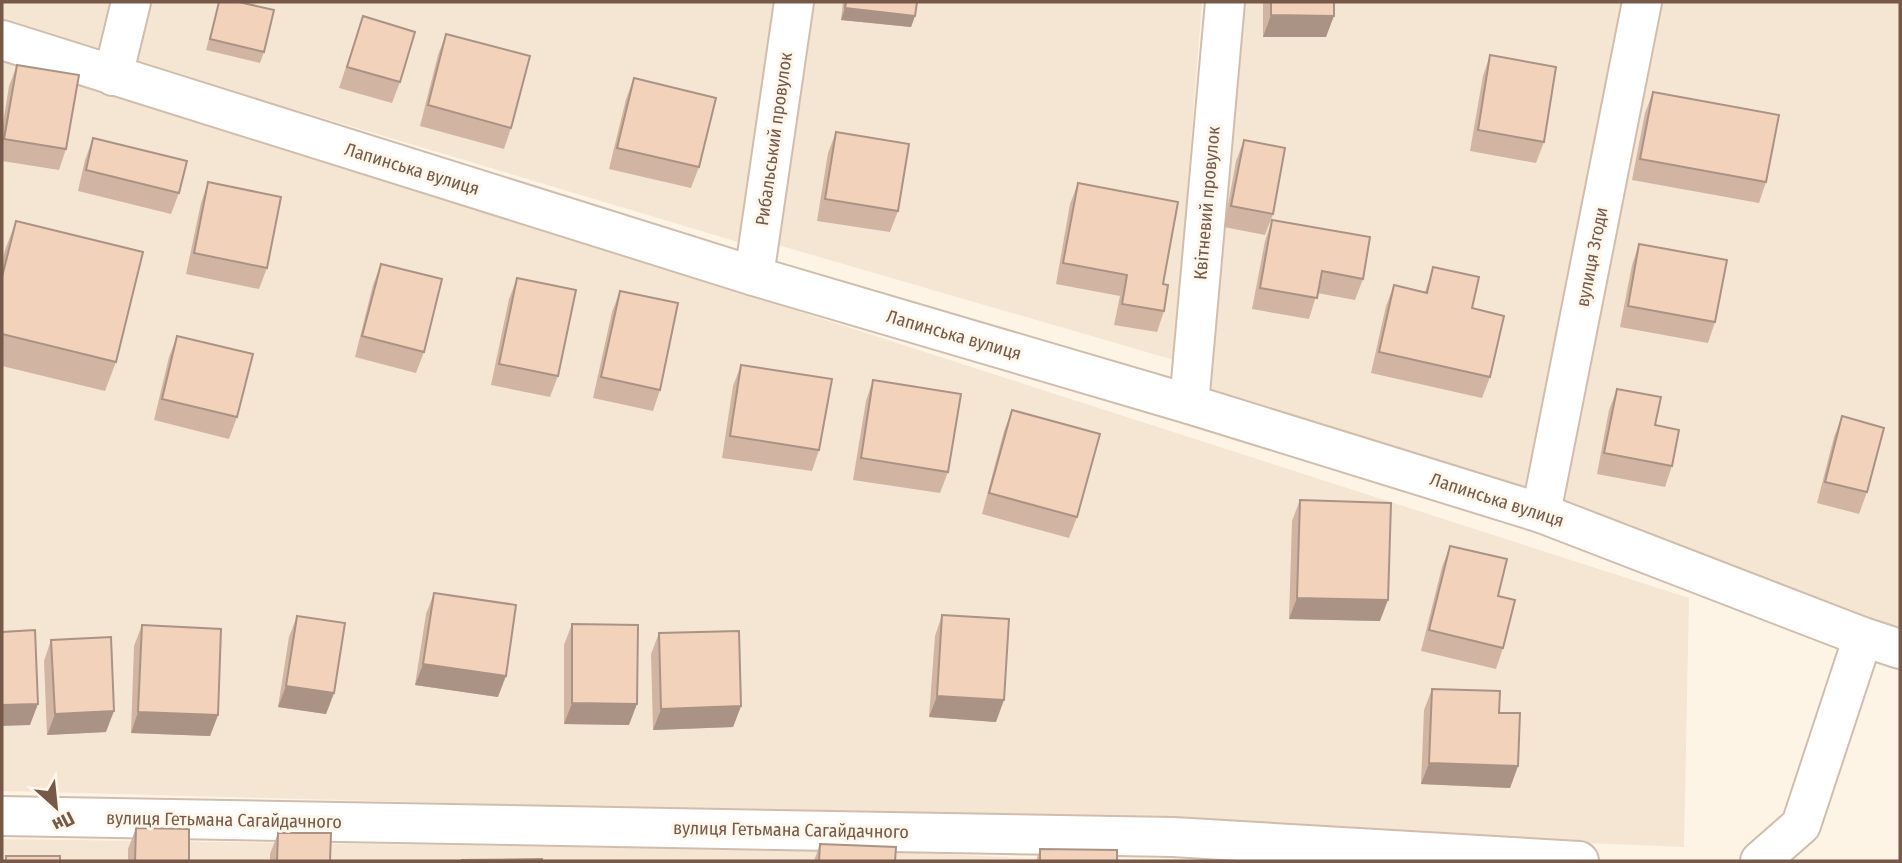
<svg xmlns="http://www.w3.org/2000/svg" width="1902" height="863" font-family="'Fira Sans Condensed',sans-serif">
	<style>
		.residential { fill: #f5e5d3 }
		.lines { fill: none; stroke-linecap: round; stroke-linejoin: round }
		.minor-casing { stroke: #d1bdad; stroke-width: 42 }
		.minor { stroke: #fff; stroke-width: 38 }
		.wall { fill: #d1b5a2 }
		.shaded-wall { fill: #aa9384 }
		.building { fill: #f3d2bc; stroke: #aa9384; stroke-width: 2 }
		.labels { text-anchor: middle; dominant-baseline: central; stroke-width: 6; stroke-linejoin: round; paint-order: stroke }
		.street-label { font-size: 18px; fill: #775949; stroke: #fff7ec }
	</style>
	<rect width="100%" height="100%" fill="#fdf4e5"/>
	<g class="residential">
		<polygon points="2,2 117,2 104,54 2,23"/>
		<polygon points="150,2 774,2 738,242 136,62"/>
		<polygon points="815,2 1202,2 1174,360 778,245"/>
		<polygon points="1231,2 1636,2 1538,508 1193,402"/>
		<polygon points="1655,2 1900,2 1900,637 1546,507"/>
		<polygon points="2,55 1689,598 1684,847 897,815 2,791"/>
		<polygon points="2,839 880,851 1087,861 2,861"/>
	</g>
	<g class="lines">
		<g class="minor-casing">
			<g id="minor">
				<polyline points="2,40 754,276 1189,404 1541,513 1863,637 1900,649"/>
				<polyline points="113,76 131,2"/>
				<polyline points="754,276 794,2"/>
				<polyline points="1189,404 1225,2"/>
				<polyline points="1541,513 1642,2"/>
				<polyline points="2,816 1173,837 1579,861"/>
				<polyline points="1760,861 1801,825 1863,637"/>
			</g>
		</g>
		<use href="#minor" class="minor"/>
	</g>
	<g class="wall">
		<polygon points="219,2 239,2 264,52 260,63 206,50"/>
		<polygon points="843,2 917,2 915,16 911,27 841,20"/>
		<polygon points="1263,2 1334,2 1326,37 1263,37"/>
		<polygon points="363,16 400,82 392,103 339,88"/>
		<polygon points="446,34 511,128 504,149 420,126 438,55"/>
		<polygon points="1490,55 1544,142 1536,163 1470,151 1483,76"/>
		<polygon points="17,65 66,149 59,170 2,161 2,130 9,86"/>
		<polygon points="634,78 699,167 691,188 609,169 626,99"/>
		<polygon points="1653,92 1766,182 1759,203 1632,180 1645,113"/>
		<polygon points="836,132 898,211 890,232 817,221 828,153"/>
		<polygon points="93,138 179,193 171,214 78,191 85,160"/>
		<polygon points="1244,140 1273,214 1265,235 1224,227 1236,161"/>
		<polygon points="208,182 267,268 259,289 186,274 201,203"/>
		<polygon points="1078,183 1163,284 1164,311 1157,332 1114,325 1120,296 1056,284 1070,204"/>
		<polygon points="1272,220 1363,279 1355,300 1317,293 1309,319 1252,309 1265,241"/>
		<polygon points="16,221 116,362 105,391 2,366 2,263 5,250"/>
		<polygon points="1639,244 1715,322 1708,343 1620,327 1632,265"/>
		<polygon points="381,264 424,352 416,373 355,357 373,285"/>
		<polygon points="1433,267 1472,308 1490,377 1482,398 1371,373 1386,306 1394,285 1425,292"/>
		<polygon points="517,278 558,376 550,397 491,385 509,299"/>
		<polygon points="620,291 660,390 653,411 593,398 612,312"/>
		<polygon points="177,336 237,417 229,439 154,420 169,357"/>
		<polygon points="741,365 819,450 812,471 722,458 733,386"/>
		<polygon points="873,380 948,472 940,493 853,480 866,401"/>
		<polygon points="1617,389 1655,425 1672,466 1665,487 1597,474 1609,410"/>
		<polygon points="1012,410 1077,517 1069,538 982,514 1004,431"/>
		<polygon points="1842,416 1867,492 1859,514 1817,503 1834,437"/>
		<polygon points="1300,500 1380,621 1289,619 1292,521"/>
		<polygon points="1450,546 1498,596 1503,648 1496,669 1421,651 1442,567"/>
		<polygon points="434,593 498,697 415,685 426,614"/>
		<polygon points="942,615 996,722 929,717 935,636"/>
		<polygon points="297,616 334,693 326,714 278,707 289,637"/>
		<polygon points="572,624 629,725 564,724 564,645"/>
		<polygon points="142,625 218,715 210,736 131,733 134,646"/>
		<polygon points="659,633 741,706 733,727 653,730 651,654"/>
		<polygon points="51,640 106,732 47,735 44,661"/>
		<polygon points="1432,689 1499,713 1518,766 1510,788 1421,784 1424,710"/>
		<polygon points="136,828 189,861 128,861 128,849"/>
		<polygon points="278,833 330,861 270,861 270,854"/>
		<polygon points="820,844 895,861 814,861"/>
		<polygon points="1040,849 1117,861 1036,861"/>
	</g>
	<g class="shaded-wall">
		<polygon points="845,8 915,16 911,27 841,20"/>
		<polygon points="1271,15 1334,16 1326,37 1263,37"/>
		<polygon points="1297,598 1388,600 1380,621 1289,619"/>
		<polygon points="423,664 506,676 498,697 415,685"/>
		<polygon points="286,686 334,693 326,714 278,707"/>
		<polygon points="937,696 1004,700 996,722 929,717"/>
		<polygon points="572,703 637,704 629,725 564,724"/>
		<polygon points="38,704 30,725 2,726 2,705"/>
		<polygon points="741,706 733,727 653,730 661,709"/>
		<polygon points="114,711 106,732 47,735 55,714"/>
		<polygon points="138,712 218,715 210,736 131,733"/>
		<polygon points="1429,763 1518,766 1510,788 1421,784"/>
	</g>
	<g class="building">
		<polygon points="219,2 239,2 274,10 264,52 210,39"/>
		<polygon points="846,2 917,2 915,16 845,8"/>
		<polygon points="1271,2 1334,2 1334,16 1271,15"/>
		<polygon points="363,16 415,32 400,82 347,67"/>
		<polygon points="446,34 530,56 511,128 428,105"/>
		<polygon points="1490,55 1556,67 1544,142 1478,130"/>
		<polygon points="17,65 79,75 66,149 4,139"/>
		<polygon points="634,78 716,98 699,167 617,148"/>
		<polygon points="1653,92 1779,115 1766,182 1640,159"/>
		<polygon points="836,132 909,144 898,211 825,199"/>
		<polygon points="93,138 187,161 179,193 86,170"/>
		<polygon points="1244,140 1285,148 1273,214 1231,206"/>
		<polygon points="208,182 281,197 267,268 194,253"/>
		<polygon points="1078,183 1178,202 1163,284 1168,285 1164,311 1122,304 1127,275 1063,263"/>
		<polygon points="1272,220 1370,237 1363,279 1322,271 1317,298 1260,288"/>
		<polygon points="16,221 143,252 116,362 2,334 2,277"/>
		<polygon points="1639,244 1727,260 1715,322 1628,306"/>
		<polygon points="381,264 442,279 424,352 362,336"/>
		<polygon points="1433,267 1479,277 1472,308 1504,316 1490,377 1379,352 1394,285 1427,293"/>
		<polygon points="517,278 576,290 558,376 499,364"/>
		<polygon points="620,291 678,303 660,390 601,377"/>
		<polygon points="177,336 253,354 237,417 162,399"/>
		<polygon points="741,365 832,379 819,450 730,436"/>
		<polygon points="873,380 961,394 948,472 861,458"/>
		<polygon points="1617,389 1661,397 1655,425 1679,430 1672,466 1604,453"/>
		<polygon points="1012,410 1100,434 1077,517 989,493"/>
		<polygon points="1842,416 1884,428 1867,492 1825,482"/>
		<polygon points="1300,500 1391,503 1388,600 1297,598"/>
		<polygon points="1450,546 1507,559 1498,596 1515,600 1503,648 1429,630"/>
		<polygon points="434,593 516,605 506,676 423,664"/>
		<polygon points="942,615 1009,619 1004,700 937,696"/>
		<polygon points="297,616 345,623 334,693 286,686"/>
		<polygon points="572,624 638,625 637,704 572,703"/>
		<polygon points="142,625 221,629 218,715 138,712"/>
		<polygon points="35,630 38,704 2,705 2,632"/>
		<polygon points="739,631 741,706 661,709 659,633"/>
		<polygon points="111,637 114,711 55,714 51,640"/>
		<polygon points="1432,689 1500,691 1499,713 1520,713 1518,766 1429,763"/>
		<polygon points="136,828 189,829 189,861 135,861"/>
		<polygon points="278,833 331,833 330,861 277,861"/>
		<polygon points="820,844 896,847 895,861 819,861"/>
		<polygon points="1040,849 1117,850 1117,861 1040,861"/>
		<rect x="6" y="856" width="54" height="5"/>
		<polygon points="542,859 542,861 462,861 462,860"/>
	</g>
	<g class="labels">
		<g class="street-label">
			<text transform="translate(774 139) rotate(-82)">Рибальський провулок</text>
			<text transform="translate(412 169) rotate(17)">Лапинська вулиця</text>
			<text transform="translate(1207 203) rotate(-85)">Квітневий провулок</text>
			<text transform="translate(1592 257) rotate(-79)">вулиця Згоди</text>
			<text transform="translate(954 335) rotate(16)">Лапинська вулиця</text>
			<text transform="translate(1497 500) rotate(18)">Лапинська вулиця</text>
			<text transform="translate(224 820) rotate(1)">вулиця Гетьмана Сагайдачного</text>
			<text transform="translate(791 830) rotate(1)">вулиця Гетьмана Сагайдачного</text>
		</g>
	</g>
	<rect width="1902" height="863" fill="none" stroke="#775949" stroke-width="7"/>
	<g transform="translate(56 807) rotate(153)" stroke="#fff7ec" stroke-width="5" paint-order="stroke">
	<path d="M0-5L12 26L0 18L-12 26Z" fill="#775949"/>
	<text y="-10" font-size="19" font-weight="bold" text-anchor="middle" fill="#775949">Пн</text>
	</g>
</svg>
